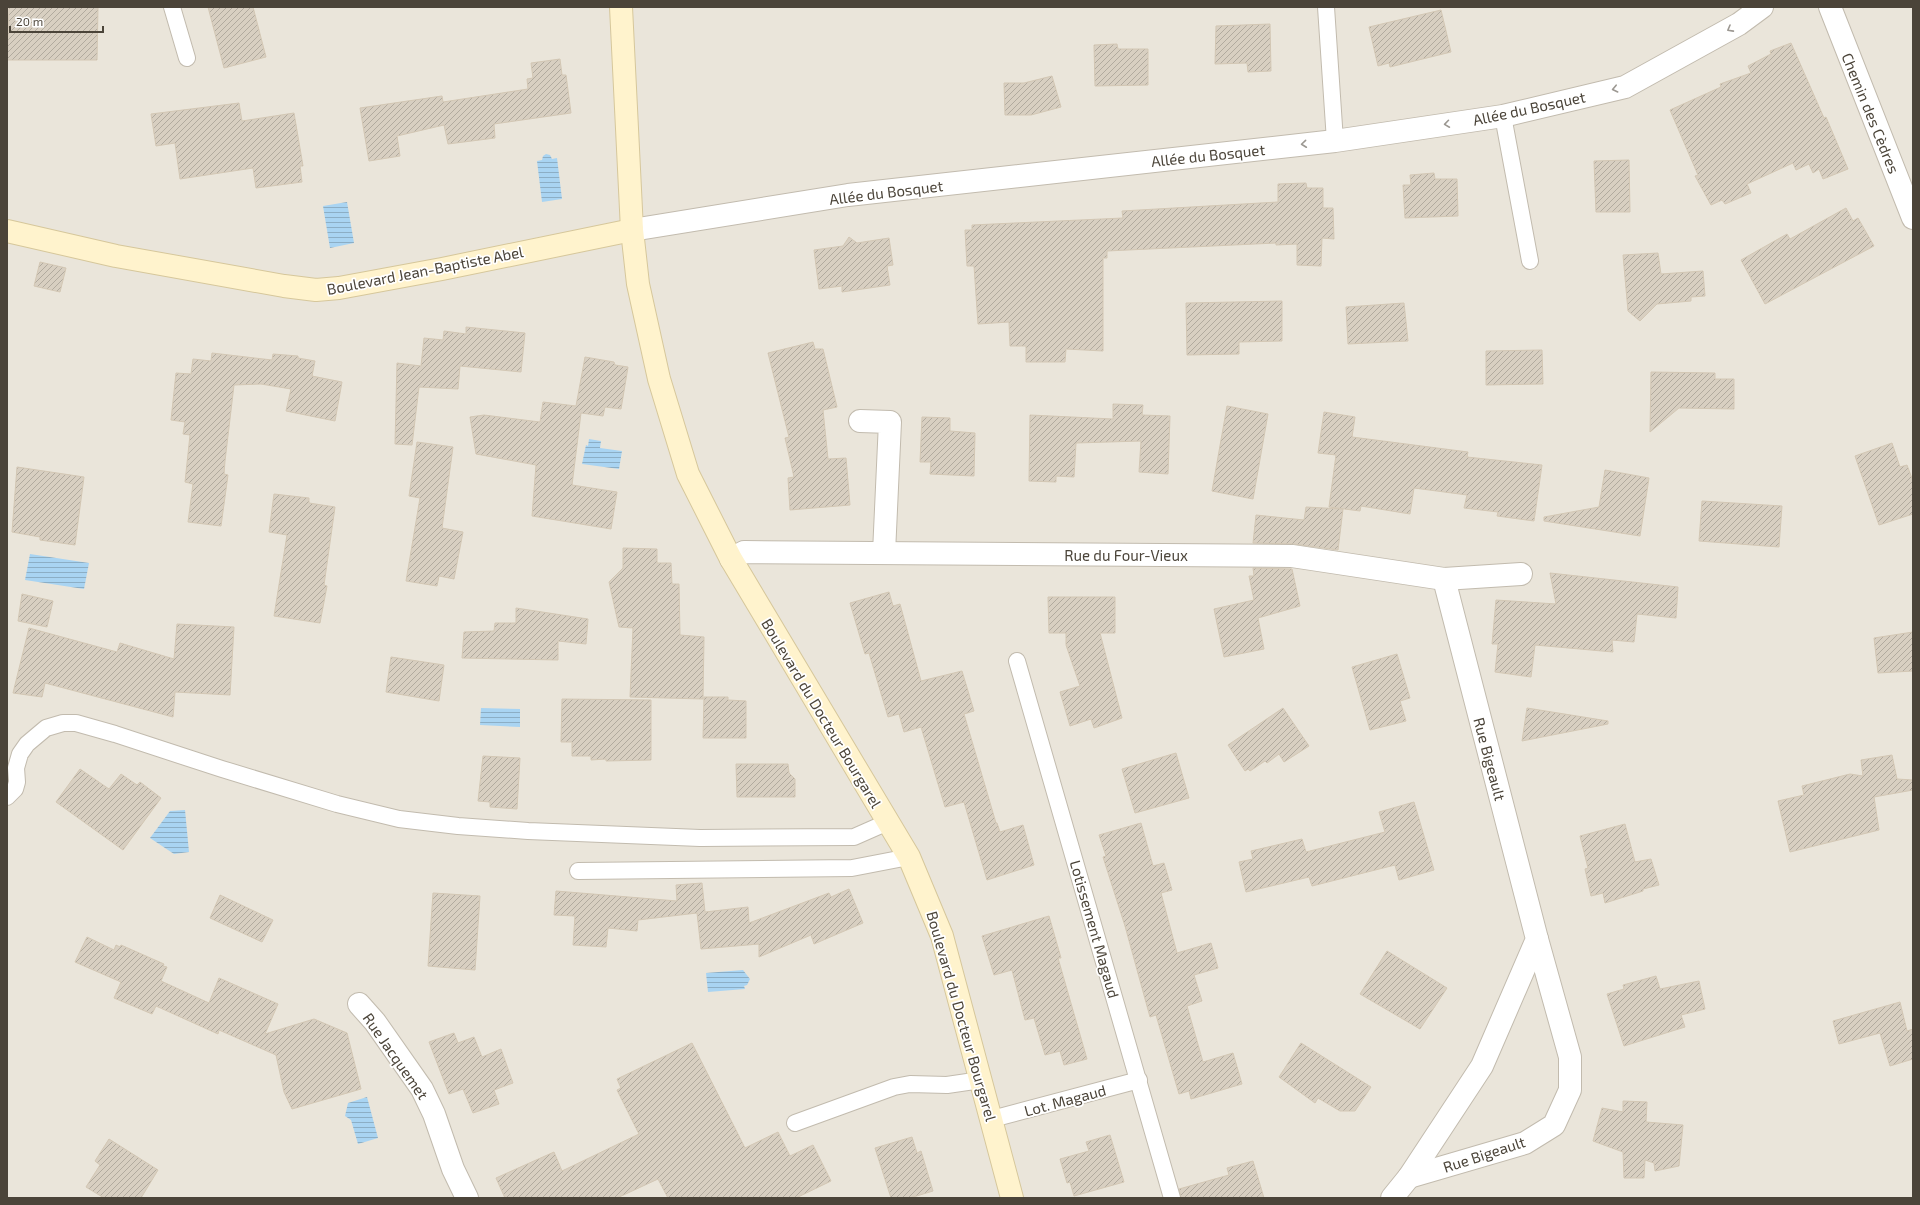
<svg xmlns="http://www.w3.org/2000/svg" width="1920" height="1205" font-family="'Exo 2',sans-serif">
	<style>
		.residential { fill: #eae5da }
		.water { fill: url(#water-rules) }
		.building { fill: url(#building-hatch); stroke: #d3c7b4 }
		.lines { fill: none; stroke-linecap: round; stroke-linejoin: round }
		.lane-casing { stroke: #c2bbae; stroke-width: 18 }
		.street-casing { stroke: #c2bbae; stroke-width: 24 }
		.secondary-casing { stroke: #d6c79b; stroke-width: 24 }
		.lane { stroke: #fff; stroke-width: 16 }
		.street { stroke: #fff; stroke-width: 22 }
		.secondary { stroke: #fff3cd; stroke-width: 22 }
		.oneway { stroke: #9c9892 }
		.labels { text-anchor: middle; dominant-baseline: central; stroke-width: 3.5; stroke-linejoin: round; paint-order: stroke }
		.street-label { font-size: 15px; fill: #4b4439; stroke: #fff }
	</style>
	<defs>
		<pattern id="water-rules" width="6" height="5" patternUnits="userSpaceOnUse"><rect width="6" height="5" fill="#a9d4f2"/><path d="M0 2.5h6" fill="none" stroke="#8caec5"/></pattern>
		<pattern id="building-hatch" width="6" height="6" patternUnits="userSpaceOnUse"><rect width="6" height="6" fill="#d8cfc1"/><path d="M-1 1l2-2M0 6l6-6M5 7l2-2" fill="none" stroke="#b1aa9e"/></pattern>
	</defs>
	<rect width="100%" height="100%" fill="#f6f3ec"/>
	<rect class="residential" x="7" y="7" width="1906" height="1191"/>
	<g class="water">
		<polygon points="546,154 550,155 552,159 557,158 562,199 542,202 537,161 542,160 543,156"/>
		<polygon points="347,202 354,243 330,248 323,206"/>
		<polygon points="589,439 601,441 600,448 622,451 619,469 582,464 586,445 588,446"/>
		<polygon points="30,554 89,563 84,589 25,580"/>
		<polygon points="481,708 520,709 520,727 480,725"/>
		<polygon points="185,810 189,852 174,854 150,838 170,811"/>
		<polygon points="743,970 750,979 747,985 744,986 745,989 708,992 706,973"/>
		<polygon points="367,1097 378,1138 358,1144 351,1120 345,1116 348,1103"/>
	</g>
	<g class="building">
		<polygon points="9,7 98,7 97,60 7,60"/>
		<polygon points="208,7 253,7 266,57 224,68"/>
		<polygon points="1441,10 1451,52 1390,67 1389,63 1378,66 1369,27"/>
		<polygon points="1270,24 1271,71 1248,72 1247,63 1215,64 1216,26"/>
		<polygon points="1791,43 1824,118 1826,117 1848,169 1823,179 1819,169 1813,173 1809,164 1796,170 1793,163 1747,184 1751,193 1725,204 1722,200 1711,205 1695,176 1698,175 1670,110 1721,87 1720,84 1751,73 1748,66 1771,54 1770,51"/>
		<polygon points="1117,44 1118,49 1148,49 1148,85 1095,86 1094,45"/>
		<polygon points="560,59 562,75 566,75 571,113 494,124 495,138 448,144 444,125 397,136 400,156 369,161 360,108 442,96 443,102 528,89 527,79 533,78 531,63"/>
		<polygon points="1052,76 1061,107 1031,115 1005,115 1004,83 1024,83"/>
		<polygon points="239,103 242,121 294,113 303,166 300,166 302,182 256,188 253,168 180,179 175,143 156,146 151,114"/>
		<polygon points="1629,160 1630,212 1596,212 1594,161"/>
		<polygon points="1434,173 1435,179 1457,179 1458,216 1405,218 1403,185 1411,185 1410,175"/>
		<polygon points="1306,183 1307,188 1323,188 1323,208 1333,208 1334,239 1322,238 1321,266 1297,265 1297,244 1276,245 1276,243 1107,251 1107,258 1103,258 1103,351 1066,349 1065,362 1026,362 1026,346 1010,346 1009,322 978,324 974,266 967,266 965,230 972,230 972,225 1123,218 1122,211 1278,202 1278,184"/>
		<polygon points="1846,208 1853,221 1858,218 1874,246 1765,304 1741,260 1787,234 1790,239"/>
		<polygon points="849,237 857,243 889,238 893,265 887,266 890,285 842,292 842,286 819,289 814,250 843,246"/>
		<polygon points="1658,253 1661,274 1703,271 1705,296 1691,297 1691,301 1657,304 1640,321 1628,311 1623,255"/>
		<polygon points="40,262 66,268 60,292 34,286"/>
		<polygon points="1282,301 1282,341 1239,342 1239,354 1187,355 1186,303"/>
		<polygon points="1404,303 1408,341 1348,344 1346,307"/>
		<polygon points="466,327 525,333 521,372 460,366 458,389 419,387 412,445 395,444 397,363 421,366 424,338 443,340 444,331 466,334"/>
		<polygon points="813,342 815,349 823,349 837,407 823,410 828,459 846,458 850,505 790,510 788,478 794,477 785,438 789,437 768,353"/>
		<polygon points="1542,350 1543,384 1486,385 1486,351"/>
		<polygon points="212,353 272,360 273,354 298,356 298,358 315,361 312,376 342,382 335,421 286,411 291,389 261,384 234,385 225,461 224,474 228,475 221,526 188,522 193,484 185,482 190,435 183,434 185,422 171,420 176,373 191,374 193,359 211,361"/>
		<polygon points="585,357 614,362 615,365 628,367 621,409 605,407 603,416 581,413 572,485 617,492 611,529 532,516 536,465 476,454 470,417 484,415 540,422 543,402 576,406"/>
		<polygon points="1651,372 1715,373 1715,379 1734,379 1734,409 1679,408 1650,432"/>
		<polygon points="1113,404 1143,405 1142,415 1170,416 1168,474 1139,472 1141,441 1076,443 1074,477 1056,476 1056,482 1029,481 1030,415 1113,419"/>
		<polygon points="1227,406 1268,414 1253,499 1212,491"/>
		<polygon points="1324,412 1355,417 1352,437 1468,452 1467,457 1542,465 1534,521 1497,516 1498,512 1464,508 1467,495 1414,488 1410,514 1361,506 1360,511 1329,507 1336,455 1318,453"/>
		<polygon points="922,417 950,418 950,431 975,433 974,476 930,474 931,462 920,462"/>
		<polygon points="417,442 453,447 442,528 463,532 454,579 439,576 437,586 406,581 420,498 409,496"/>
		<polygon points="1892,443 1900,467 1907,465 1913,481 1913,514 1879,525 1855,456"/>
		<polygon points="17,467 84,477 75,545 40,540 40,537 12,532"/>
		<polygon points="1605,470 1649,478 1640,536 1544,521 1544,517 1599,507"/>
		<polygon points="274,494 309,498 309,503 335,507 324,585 327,586 320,623 274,616 287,535 269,532"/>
		<polygon points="1702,501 1782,506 1779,547 1699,541"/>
		<polygon points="1306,507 1343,509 1338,550 1294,544 1253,543 1256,515 1304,520"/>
		<polygon points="623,548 657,549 657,563 671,563 672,584 679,584 680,635 704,637 703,699 630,697 633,628 619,627 609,582 623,568"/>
		<polygon points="1253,568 1292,569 1300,606 1258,618 1264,649 1224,657 1214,609 1254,600 1249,576 1254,576"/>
		<polygon points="1550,573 1678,587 1676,618 1637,614 1634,642 1612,640 1613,652 1535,645 1531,677 1495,672 1498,644 1492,644 1496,600 1556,604"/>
		<polygon points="889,592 893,606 900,604 921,681 962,671 974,711 964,714 996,823 997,823 1000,832 1023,825 1034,865 987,880 964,802 945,807 921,727 904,732 899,714 888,717 869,653 865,654 850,603"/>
		<polygon points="22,594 53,601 47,627 18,621"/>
		<polygon points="1048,597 1115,597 1115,633 1100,633 1122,718 1094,728 1091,719 1070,726 1060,692 1080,686 1066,645 1066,633 1049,633"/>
		<polygon points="516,608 588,619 586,644 558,641 558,660 462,658 464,632 494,631 495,623 516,623"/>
		<polygon points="177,624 234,627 230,695 175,692 173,717 45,683 42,697 13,693 29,628 117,652 120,643 174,659"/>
		<polygon points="1913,632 1913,671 1878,673 1874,638"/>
		<polygon points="1397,654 1410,698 1400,701 1406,721 1370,730 1352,667"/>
		<polygon points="391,657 444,665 439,701 386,692"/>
		<polygon points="704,697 728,697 728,700 746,701 746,738 703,738"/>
		<polygon points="562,699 651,700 651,760 606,761 606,759 591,760 591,756 572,756 572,742 561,742"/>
		<polygon points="1283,708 1309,746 1284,762 1279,754 1267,763 1265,761 1250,771 1248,769 1245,771 1228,745"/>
		<polygon points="1527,708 1608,721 1608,724 1522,741"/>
		<polygon points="1176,753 1189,798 1135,813 1122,769"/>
		<polygon points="1892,755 1897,779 1913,780 1913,790 1874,797 1879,830 1790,852 1778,801 1804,795 1802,786 1850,774 1863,776 1861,760"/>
		<polygon points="483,756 520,758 517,809 490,807 490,802 478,801"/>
		<polygon points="736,764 788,764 789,773 795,779 795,797 737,797"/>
		<polygon points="80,769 109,789 121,774 137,785 140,782 161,798 123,850 56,802"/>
		<polygon points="1414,802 1434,870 1399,880 1395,865 1312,886 1309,877 1246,892 1239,862 1253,859 1251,851 1302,839 1306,852 1385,832 1379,812"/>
		<polygon points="1141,823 1153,866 1164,863 1172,890 1161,893 1177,953 1211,943 1218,968 1194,975 1202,1001 1187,1006 1203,1062 1233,1053 1242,1084 1191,1099 1189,1091 1179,1094 1156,1015 1150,1017 1125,926 1103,857 1106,856 1099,835"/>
		<polygon points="1625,824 1635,862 1651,859 1659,885 1643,889 1643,891 1605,903 1603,893 1591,896 1585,869 1588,868 1580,836"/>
		<polygon points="702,883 705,912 748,907 749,923 829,893 831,897 849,889 863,923 814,944 811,935 759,957 759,944 701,949 697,913 638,920 637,931 608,928 606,947 573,945 575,916 554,915 556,891 677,901 676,885"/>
		<polygon points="433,893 480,896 475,970 428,966"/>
		<polygon points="220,895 273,920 262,942 210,918"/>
		<polygon points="1049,916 1061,958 1058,958 1087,1059 1064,1065 1060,1051 1045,1055 1034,1018 1025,1020 1012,970 994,975 982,936"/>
		<polygon points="87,937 114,950 116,945 120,947 121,945 164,964 163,966 167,967 161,981 209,1003 219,978 278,1004 265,1034 314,1019 347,1033 361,1089 292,1109 284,1092 276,1055 219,1030 218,1034 156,1006 152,1014 114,998 121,982 75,962"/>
		<polygon points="1387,951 1447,988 1420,1029 1360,994"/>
		<polygon points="1656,976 1660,989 1699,981 1705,1009 1681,1015 1685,1027 1624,1046 1607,994 1624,989 1623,985"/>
		<polygon points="1900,1002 1907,1031 1913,1029 1913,1059 1890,1066 1880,1033 1839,1044 1833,1021"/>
		<polygon points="454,1033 458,1043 474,1037 482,1057 501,1049 513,1083 494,1090 499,1104 473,1113 463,1089 449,1094 429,1042"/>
		<polygon points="692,1043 745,1148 778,1132 790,1156 813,1145 831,1181 796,1198 668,1198 658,1179 617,1198 505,1198 496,1178 554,1152 562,1171 639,1134 617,1090 621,1088 617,1079"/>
		<polygon points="1301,1043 1371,1087 1355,1111 1340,1111 1318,1098 1315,1103 1279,1077"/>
		<polygon points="1623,1101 1647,1102 1646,1122 1683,1125 1679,1166 1655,1171 1654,1163 1645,1160 1644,1178 1624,1178 1623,1152 1593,1141 1602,1108 1623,1112"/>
		<polygon points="1110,1135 1124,1182 1074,1196 1070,1182 1067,1183 1060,1159 1089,1151 1086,1142"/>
		<polygon points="912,1137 917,1153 921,1151 933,1191 910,1198 891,1198 875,1148"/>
		<polygon points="109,1139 158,1170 141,1198 104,1198 86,1187 100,1165 95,1161"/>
		<polygon points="1253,1161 1264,1198 1181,1198 1179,1189 1229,1175 1227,1168"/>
	</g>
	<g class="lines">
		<g class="lane-casing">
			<g id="lane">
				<polyline points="172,7 187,58"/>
				<polyline points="1326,7 1335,141"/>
				<polyline points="1503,116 1530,261"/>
				<polyline points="1017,661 1172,1198"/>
				<polyline points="7,797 15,789 17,782 16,768 20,754 27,744 46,728 63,723 76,723 115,734 222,769 337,804 399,819 458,826 528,831 700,838 854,837 888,822"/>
				<polyline points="578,871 852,868 909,857"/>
				<polyline points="992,1119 1139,1080"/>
				<polyline points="795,1123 894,1087 910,1084 947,1085 981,1080"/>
			</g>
		</g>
		<g class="street-casing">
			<g id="street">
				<polyline points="1830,7 1913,218"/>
				<polyline points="632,230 848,195 1335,141 1503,116 1625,87 1739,24 1762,7"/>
				<polyline points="860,421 890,422 884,553"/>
				<polyline points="731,559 744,552 1292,556 1444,579 1521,574"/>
				<polyline points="359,1004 375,1022 422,1089 434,1114 453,1169 467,1198"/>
				<polyline points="1409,1177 1525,1143 1554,1125 1570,1090 1570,1057 1537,939"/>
				<polyline points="1392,1198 1409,1177 1482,1066 1537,939 1444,579"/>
			</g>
		</g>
		<g class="secondary-casing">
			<g id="secondary">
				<polyline points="621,7 632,230 638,284 659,379 688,474 731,559 909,857 942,936 1012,1198"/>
				<polyline points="7,231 116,256 284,286 316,290 339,288 442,269 632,230"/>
			</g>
		</g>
		<use href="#lane" class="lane"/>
		<use href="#street" class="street"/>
		<use href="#secondary" class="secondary"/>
	</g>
	<defs><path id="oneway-chevron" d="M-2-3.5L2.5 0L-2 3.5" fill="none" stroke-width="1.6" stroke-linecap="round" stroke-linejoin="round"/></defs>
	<g class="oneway">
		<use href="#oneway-chevron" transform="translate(1730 29) rotate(151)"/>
		<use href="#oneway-chevron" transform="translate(1615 89) rotate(167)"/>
		<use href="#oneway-chevron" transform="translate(1447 124) rotate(172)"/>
		<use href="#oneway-chevron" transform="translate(1304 144) rotate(174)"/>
	</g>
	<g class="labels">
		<g class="street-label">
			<text transform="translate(1529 108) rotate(-12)">Allée du Bosquet</text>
			<text transform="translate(1871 113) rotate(68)">Chemin des Cèdres</text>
			<text transform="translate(1208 155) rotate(-6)">Allée du Bosquet</text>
			<text transform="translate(886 192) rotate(-7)">Allée du Bosquet</text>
			<text transform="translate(425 270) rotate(-11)">Boulevard Jean-Baptiste Abel</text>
			<text x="1126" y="555">Rue du Four-Vieux</text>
			<text transform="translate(822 713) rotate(59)">Boulevard du Docteur Bourgarel</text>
			<text transform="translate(1490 759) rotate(75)">Rue Bigeault</text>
			<text transform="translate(1095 929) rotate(74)">Lotissement Magaud</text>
			<text transform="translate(962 1016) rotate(74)">Boulevard du Docteur Bourgarel</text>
			<text transform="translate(396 1056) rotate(55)">Rue Jacquemet</text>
			<text transform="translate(1065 1100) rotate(-15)">Lot. Magaud</text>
			<text transform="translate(1484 1154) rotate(-18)">Rue Bigeault</text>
		</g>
	</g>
	<rect width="1920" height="1205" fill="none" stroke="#4b4439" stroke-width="16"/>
	<path d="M10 26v6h93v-6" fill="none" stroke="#4b4439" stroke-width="2"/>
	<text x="16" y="26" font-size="12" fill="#4b4439" stroke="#ffffff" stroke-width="3" paint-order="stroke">20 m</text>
</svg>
